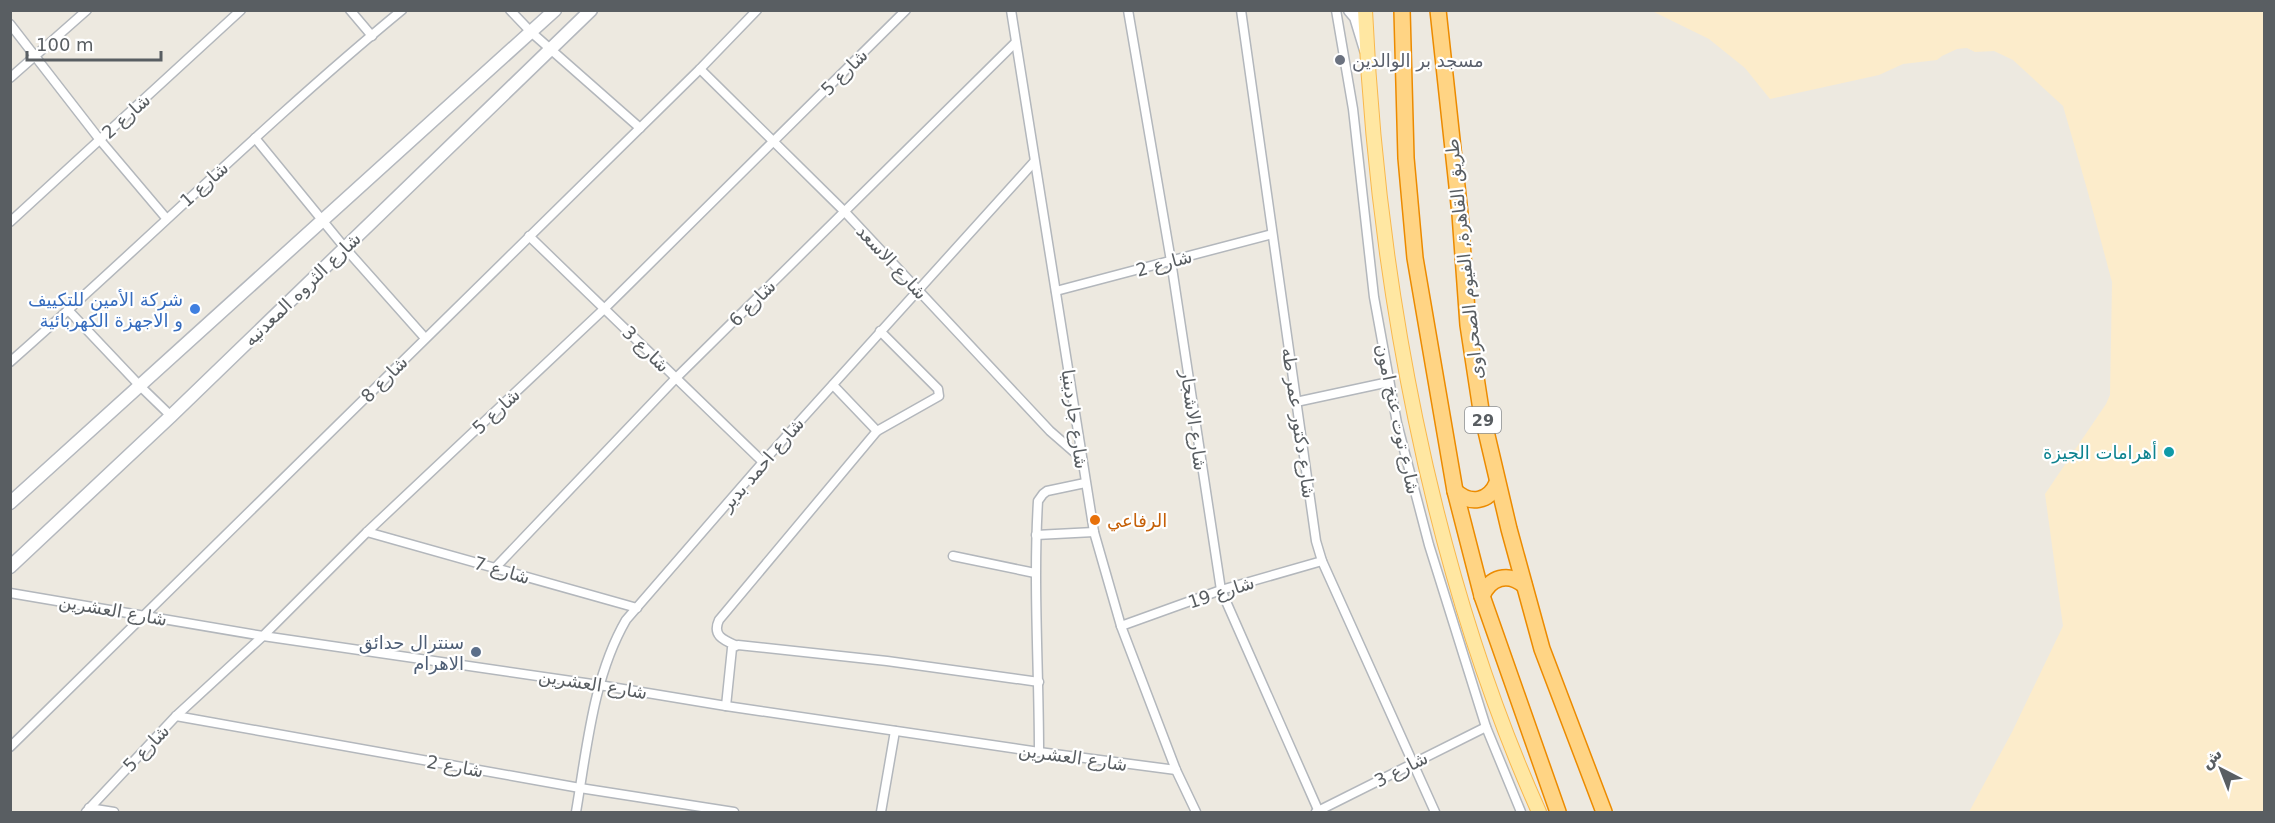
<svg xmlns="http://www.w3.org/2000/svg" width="2275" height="823" font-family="'DejaVu Sans',Vazirmatn,sans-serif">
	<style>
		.sand { fill: #fceccb }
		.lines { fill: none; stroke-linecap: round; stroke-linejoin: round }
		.street-casing { stroke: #b3b7bc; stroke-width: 11 }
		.secondary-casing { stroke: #b4b8be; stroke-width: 15 }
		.primary-casing { stroke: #f9b84c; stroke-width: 16 }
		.highway-casing { stroke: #ec8b00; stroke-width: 18 }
		.street { stroke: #fff; stroke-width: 8 }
		.secondary { stroke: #fff; stroke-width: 12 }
		.primary { stroke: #ffe7a2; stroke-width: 14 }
		.highway { stroke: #ffd484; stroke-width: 15 }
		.worship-dot { fill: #6b7280; stroke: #fff; stroke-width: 2 }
		.shop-dot { fill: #3f7fe0; stroke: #fff; stroke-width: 2 }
		.culture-dot { fill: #0f9aa8; stroke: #fff; stroke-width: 2 }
		.food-dot { fill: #e8710a; stroke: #fff; stroke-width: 2 }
		.service-dot { fill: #5c6f8a; stroke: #fff; stroke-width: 2 }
		.labels { text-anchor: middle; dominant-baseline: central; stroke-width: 4.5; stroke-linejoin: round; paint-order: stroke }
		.shield { fill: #fff; stroke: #8b8e91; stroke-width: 1.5 }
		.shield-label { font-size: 16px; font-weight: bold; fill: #595e62 }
		.worship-label { font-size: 18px; fill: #5b616d; stroke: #fff; text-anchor: start }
		.street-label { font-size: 18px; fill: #595e62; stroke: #fff }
		.shop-label { font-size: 18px; fill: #366cbe; stroke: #fff; text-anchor: end }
		.culture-label { font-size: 18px; fill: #0d838f; stroke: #fff; text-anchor: end }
		.food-label { font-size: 18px; fill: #c56008; stroke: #fff; text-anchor: start }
		.service-label { font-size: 18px; fill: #4e5e75; stroke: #fff; text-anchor: end }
	</style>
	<rect width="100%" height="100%" fill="#ede9e0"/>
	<polygon class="sand" points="1652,11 2264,11 2264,812 1969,812 2012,732 2063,626 2045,494 2106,404 2110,395 2112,282 2087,189 2063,106 2013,60 1994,51 1975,52 1967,48 1957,49 1942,56 1937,60 1903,64 1879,75 1770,99 1745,68 1709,39"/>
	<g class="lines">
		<g class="street-casing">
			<g id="street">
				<polyline points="350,10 372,36"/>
				<polyline points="510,10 531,32 640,128"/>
				<polyline points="1011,10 1094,532 1121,626 1176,770 1196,812"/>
				<polyline points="1128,10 1171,261 1221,590 1319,812"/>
				<polyline points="1241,10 1316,541 1322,561 1435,812"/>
				<polyline points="1336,10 1353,109 1374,297 1397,423 1429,545 1486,727 1521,812"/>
				<polyline points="10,24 100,140 166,218"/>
				<polyline points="700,69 845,212 1050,431 1081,458"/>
				<polyline points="10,78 87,10"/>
				<polyline points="255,138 345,248 425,338"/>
				<polyline points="10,222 241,10"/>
				<polyline points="529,236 763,462"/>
				<polyline points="1056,291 1272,234"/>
				<polyline points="69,311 140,386 171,416"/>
				<path d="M 10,362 C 142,246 266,122 402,10"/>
				<polyline points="833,385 877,431"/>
				<polyline points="1296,402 1389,382"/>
				<polyline points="367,532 637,608"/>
				<polyline points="1036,535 1094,532"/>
				<polyline points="953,556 1035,573"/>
				<polyline points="495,568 676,378 1015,43"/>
				<polyline points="10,593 263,636 599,685 726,706 1039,752 1176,770"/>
				<polyline points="1121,626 1221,590 1322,561"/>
				<path d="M 735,645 C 723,640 712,635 719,620 L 877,431 L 939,396 L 938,389 L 880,331"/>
				<polyline points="726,706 732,648 738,645 887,661 1039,682"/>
				<polyline points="176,716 580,788 734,812"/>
				<polyline points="10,747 700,69 757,10"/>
				<path d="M 1039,752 C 1039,668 1033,585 1038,501 L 1043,494 L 1047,491 L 1085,483"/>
				<polyline points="89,808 114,812"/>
				<polyline points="86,812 176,716 263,636 367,532 604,309 906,10"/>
				<path d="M 576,812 C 587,748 593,677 626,620 L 763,462 L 1034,162"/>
				<polyline points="881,812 895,731"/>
				<polyline points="1316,812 1486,727"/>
			</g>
		</g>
		<g class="secondary-casing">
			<g id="secondary">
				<polyline points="1350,10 1356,17 1366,50"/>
				<polyline points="10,503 555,10"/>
				<polyline points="10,567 171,416 591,10"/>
			</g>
		</g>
		<g class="primary-casing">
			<path id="primary" d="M 1365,10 C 1377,276 1430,569 1539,812"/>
		</g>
		<g class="highway-casing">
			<g id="highway">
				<polyline points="1402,10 1406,158 1415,258 1455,491 1482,596 1558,812"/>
				<polyline points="1438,10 1460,214 1468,325 1481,410 1509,529 1542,649 1604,812"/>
				<path d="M 1455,491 C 1470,505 1489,502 1497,483"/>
				<path d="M 1482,596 C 1490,577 1508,572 1524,585"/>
			</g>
		</g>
		<use href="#street" class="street"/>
		<use href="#secondary" class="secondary"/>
		<use href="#primary" class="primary"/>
		<use href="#highway" class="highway"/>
	</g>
	<circle class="worship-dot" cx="1340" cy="60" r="6"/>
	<circle class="shop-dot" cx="195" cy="309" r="6"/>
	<circle class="culture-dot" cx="2169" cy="452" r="6"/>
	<circle class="food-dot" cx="1095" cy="520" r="6"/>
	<circle class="service-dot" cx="476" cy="652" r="6"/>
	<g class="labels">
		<rect class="shield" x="1465" y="407" width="36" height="26" rx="4.5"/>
		<g class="shield-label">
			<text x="1483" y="420">29</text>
		</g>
		<g class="worship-label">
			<text x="1352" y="60">مسجد بر الوالدين</text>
		</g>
		<g class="street-label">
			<text transform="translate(844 72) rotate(-45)">شارع 5</text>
			<text transform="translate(126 116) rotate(-42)">شارع 2</text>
			<text transform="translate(204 184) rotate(-42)">شارع 1</text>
			<text transform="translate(1464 259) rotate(-96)">طريق القاهرة, الفيوم الصحراوى</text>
			<text transform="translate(892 262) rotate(47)">شارع الاسعد</text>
			<text transform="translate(1164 263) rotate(-15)">شارع 2</text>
			<text transform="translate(302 289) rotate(-44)">شارع الثروه المعدنيه</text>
			<text transform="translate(752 303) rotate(-45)">شارع 6</text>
			<text transform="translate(646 349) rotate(44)">شارع 3</text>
			<text transform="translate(384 379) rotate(-45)">شارع 8</text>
			<text transform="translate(496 411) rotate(-43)">شارع 5</text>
			<text transform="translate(1075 419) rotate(82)">شارع جاردينيا</text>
			<text transform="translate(1398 419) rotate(78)">شارع توت عنخ امون</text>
			<text transform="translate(1194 420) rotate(82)">شارع الاشجار</text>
			<text transform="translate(1299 423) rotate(82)">شارع دكتور عمر طه</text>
			<text transform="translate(762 464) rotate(-49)">شارع احمد بدير</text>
			<text transform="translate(502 570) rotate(16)">شارع 7</text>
			<text transform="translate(1221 592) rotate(-18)">شارع 19</text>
			<text transform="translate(113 610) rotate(10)">شارع العشرين</text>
			<text transform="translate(593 684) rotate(9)">شارع العشرين</text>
			<text transform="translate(146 748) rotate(-46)">شارع 5</text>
			<text transform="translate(1073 757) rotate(8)">شارع العشرين</text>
			<text transform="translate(455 766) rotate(10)">شارع 2</text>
			<text transform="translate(1401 769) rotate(-27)">شارع 3</text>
		</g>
		<g class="shop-label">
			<text x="183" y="299">شركة الأمين للتكييف<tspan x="183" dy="21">و الاجهزة الكهربائية</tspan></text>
		</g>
		<g class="culture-label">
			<text x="2157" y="452">أهرامات الجيزة</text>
		</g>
		<g class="food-label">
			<text x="1107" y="520">الرفاعي</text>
		</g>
		<g class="service-label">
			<text x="464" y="642">سنترال حدائق<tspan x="464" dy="21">الاهرام</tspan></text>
		</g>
	</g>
	<rect width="2275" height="823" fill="none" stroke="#595e62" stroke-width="24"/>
	<g transform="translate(2221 769) rotate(318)" stroke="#ffffff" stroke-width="4.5" paint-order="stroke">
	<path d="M0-4.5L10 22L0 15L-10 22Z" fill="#595e62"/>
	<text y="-9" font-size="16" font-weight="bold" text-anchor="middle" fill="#595e62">ش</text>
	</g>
	<path d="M27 51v9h134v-9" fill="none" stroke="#595e62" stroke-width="3"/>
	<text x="36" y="51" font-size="18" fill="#595e62" stroke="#ffffff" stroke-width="4.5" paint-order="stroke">100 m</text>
</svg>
